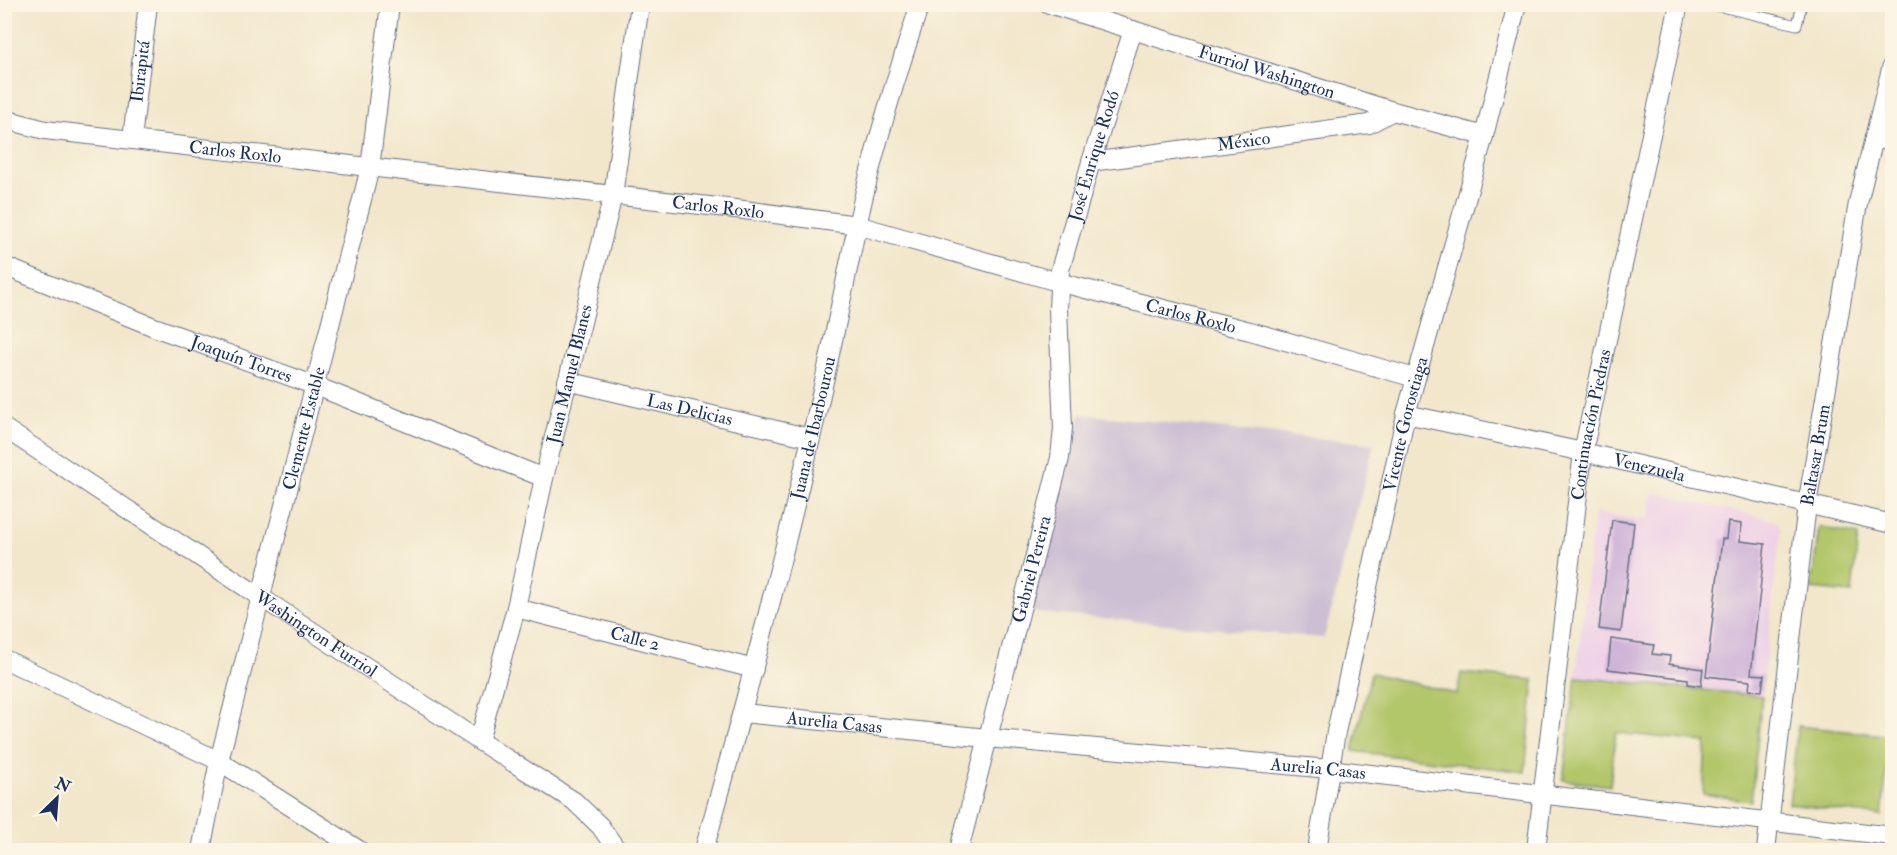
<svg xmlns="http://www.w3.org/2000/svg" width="1897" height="855" font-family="'IM FELL Double Pica',serif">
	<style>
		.built { fill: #eed0e7 }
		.industrial { fill: #ccbed3 }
		.green { fill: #b2c66a; stroke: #667a64; stroke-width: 1.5 }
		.building { fill: #cbaed7 }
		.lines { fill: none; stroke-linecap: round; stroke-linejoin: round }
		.lane-casing { stroke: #666f84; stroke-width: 11 }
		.street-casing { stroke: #666f84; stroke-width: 20 }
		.lane { stroke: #fff; stroke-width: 9 }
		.street { stroke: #fff; stroke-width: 18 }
		.labels { text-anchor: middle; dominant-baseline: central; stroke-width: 5; stroke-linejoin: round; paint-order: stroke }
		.street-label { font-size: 18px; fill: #1b2f5e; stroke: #fcf5e5 }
	</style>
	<rect width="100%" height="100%" fill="#fcf5e5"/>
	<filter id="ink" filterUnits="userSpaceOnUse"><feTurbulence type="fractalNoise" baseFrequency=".0167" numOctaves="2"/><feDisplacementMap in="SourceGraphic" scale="12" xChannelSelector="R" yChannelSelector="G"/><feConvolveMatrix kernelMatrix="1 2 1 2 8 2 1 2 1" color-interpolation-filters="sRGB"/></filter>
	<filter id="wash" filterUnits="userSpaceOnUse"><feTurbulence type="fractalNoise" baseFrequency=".008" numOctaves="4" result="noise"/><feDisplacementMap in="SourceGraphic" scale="24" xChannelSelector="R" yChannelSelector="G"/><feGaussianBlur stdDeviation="1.35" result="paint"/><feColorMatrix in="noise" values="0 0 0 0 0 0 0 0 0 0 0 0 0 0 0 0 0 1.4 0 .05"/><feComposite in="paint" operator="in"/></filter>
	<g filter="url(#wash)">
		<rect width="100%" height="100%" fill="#f2e7cb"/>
		<polygon class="built" points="1652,492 1774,520 1781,528 1762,696 1576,677 1594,513 1649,519"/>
		<polygon class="industrial" points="1080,414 1374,444 1324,638 1029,612"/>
		<g class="green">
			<polygon points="1819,527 1858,535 1852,593 1811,589"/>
			<polygon points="1371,673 1457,694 1461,673 1534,680 1525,772 1353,751"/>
			<polygon points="1576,677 1762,696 1751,801 1703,794 1706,742 1616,733 1610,786 1563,780"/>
			<polygon points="1798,726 1892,736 1892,767 1887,767 1882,816 1789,804"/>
		</g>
		<g id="blocks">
			<g class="building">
				<polygon points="1612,520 1634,523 1621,632 1599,629"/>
				<polygon points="1728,522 1741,524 1740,541 1765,544 1751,674 1764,675 1762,691 1749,690 1750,681 1706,676 1722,539 1726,539"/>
				<polygon points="1611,639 1654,645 1652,654 1670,656 1669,664 1703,669 1701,686 1688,684 1688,679 1608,669"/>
			</g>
		</g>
	</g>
	<g filter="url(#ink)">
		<use href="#blocks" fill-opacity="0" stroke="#666f84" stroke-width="1.5"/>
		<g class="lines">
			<g class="lane-casing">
				<polyline id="lane" points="1709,4 1797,25 1802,4"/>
			</g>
			<g class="street-casing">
				<g id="street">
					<path id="s1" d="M 1049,4 L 1393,111 L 1484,136"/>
					<path id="s2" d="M 4,119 L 45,130 L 744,210 L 857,225 L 1058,282 L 1250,331 L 1415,378"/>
					<polyline points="1874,138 1892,142"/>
					<path id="s3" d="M 132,139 L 148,4"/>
					<path id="s4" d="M 1091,162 L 1369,124 L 1393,111"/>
					<path id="s5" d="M 4,266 L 154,327 L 316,386 L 544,478"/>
					<path id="s6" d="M 567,381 L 811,438"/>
					<path id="s7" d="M 1406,414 L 1583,452 L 1892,524"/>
					<path id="s8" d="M 4,428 L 479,741 L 574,801 L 600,826 L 617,850"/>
					<path id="s9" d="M 516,608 L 754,669"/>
					<polyline points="4,659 219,761 359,850"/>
					<path id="s10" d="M 743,713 L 987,738 L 1329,769 L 1892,836"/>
					<path id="s11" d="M 479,741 L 516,608 L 544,478 L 613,195 L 640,4"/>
					<path id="s12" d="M 201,850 L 219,761 L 370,168 L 390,4"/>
					<path id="s13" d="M 704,850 C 745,704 784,556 818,408 C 832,348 844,287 857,226 C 873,151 896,78 920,4"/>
					<path id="s14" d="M 959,850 L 1060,458 L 1063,428 L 1058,309 L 1060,270 L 1091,162 L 1133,30"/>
					<path id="s15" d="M 1317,850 L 1336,732 L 1406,414 L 1484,136 L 1517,4"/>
					<path id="s16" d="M 1536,850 L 1583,452 L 1679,4"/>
					<path id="s17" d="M 1766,850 L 1807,505 L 1858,203 L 1892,65"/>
				</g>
			</g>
			<use href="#lane" class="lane"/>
			<use href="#street" class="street"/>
		</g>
	</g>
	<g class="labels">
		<g class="street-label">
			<text stroke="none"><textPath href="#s1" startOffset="228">Furriol Washington</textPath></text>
			<text stroke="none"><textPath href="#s3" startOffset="68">Ibirapitá</textPath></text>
			<text stroke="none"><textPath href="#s4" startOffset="154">México</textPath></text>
			<text stroke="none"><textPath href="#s2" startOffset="234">Carlos Roxlo</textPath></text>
			<text stroke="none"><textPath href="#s14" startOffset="712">José Enrique Rodó</textPath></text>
			<text stroke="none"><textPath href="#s2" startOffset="720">Carlos Roxlo</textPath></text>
			<text stroke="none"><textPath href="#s2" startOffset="1206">Carlos Roxlo</textPath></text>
			<text stroke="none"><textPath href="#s5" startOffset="255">Joaquín Torres</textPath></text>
			<text stroke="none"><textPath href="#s11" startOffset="378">Juan Manuel Blanes</textPath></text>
			<text stroke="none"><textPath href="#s6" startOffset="126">Las Delicias</textPath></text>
			<text stroke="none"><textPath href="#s15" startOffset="435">Vicente Gorostiaga</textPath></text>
			<text stroke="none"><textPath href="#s16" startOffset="429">Continuación Piedras</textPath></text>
			<text stroke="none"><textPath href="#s13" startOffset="436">Juana de Ibarbourou</textPath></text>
			<text stroke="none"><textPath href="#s12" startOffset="434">Clemente Estable</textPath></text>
			<text stroke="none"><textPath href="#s17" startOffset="398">Baltasar Brum</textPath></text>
			<text stroke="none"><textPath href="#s7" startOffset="249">Venezuela</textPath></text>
			<text stroke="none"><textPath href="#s14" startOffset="290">Gabriel Pereira</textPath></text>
			<text stroke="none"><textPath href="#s8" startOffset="374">Washington Furriol</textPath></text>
			<text stroke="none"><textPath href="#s9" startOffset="123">Calle 2</textPath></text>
			<text stroke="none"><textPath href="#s10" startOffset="92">Aurelia Casas</textPath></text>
			<text stroke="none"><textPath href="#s10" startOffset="578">Aurelia Casas</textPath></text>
		</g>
	</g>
	<rect width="1897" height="855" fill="none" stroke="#fcf5e5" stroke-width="24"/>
	<g transform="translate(57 798) rotate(25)" stroke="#fcf5e5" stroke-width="4.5" paint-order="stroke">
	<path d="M0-4.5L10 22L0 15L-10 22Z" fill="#1b2f5e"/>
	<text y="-9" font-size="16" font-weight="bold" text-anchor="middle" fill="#1b2f5e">N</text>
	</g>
</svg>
